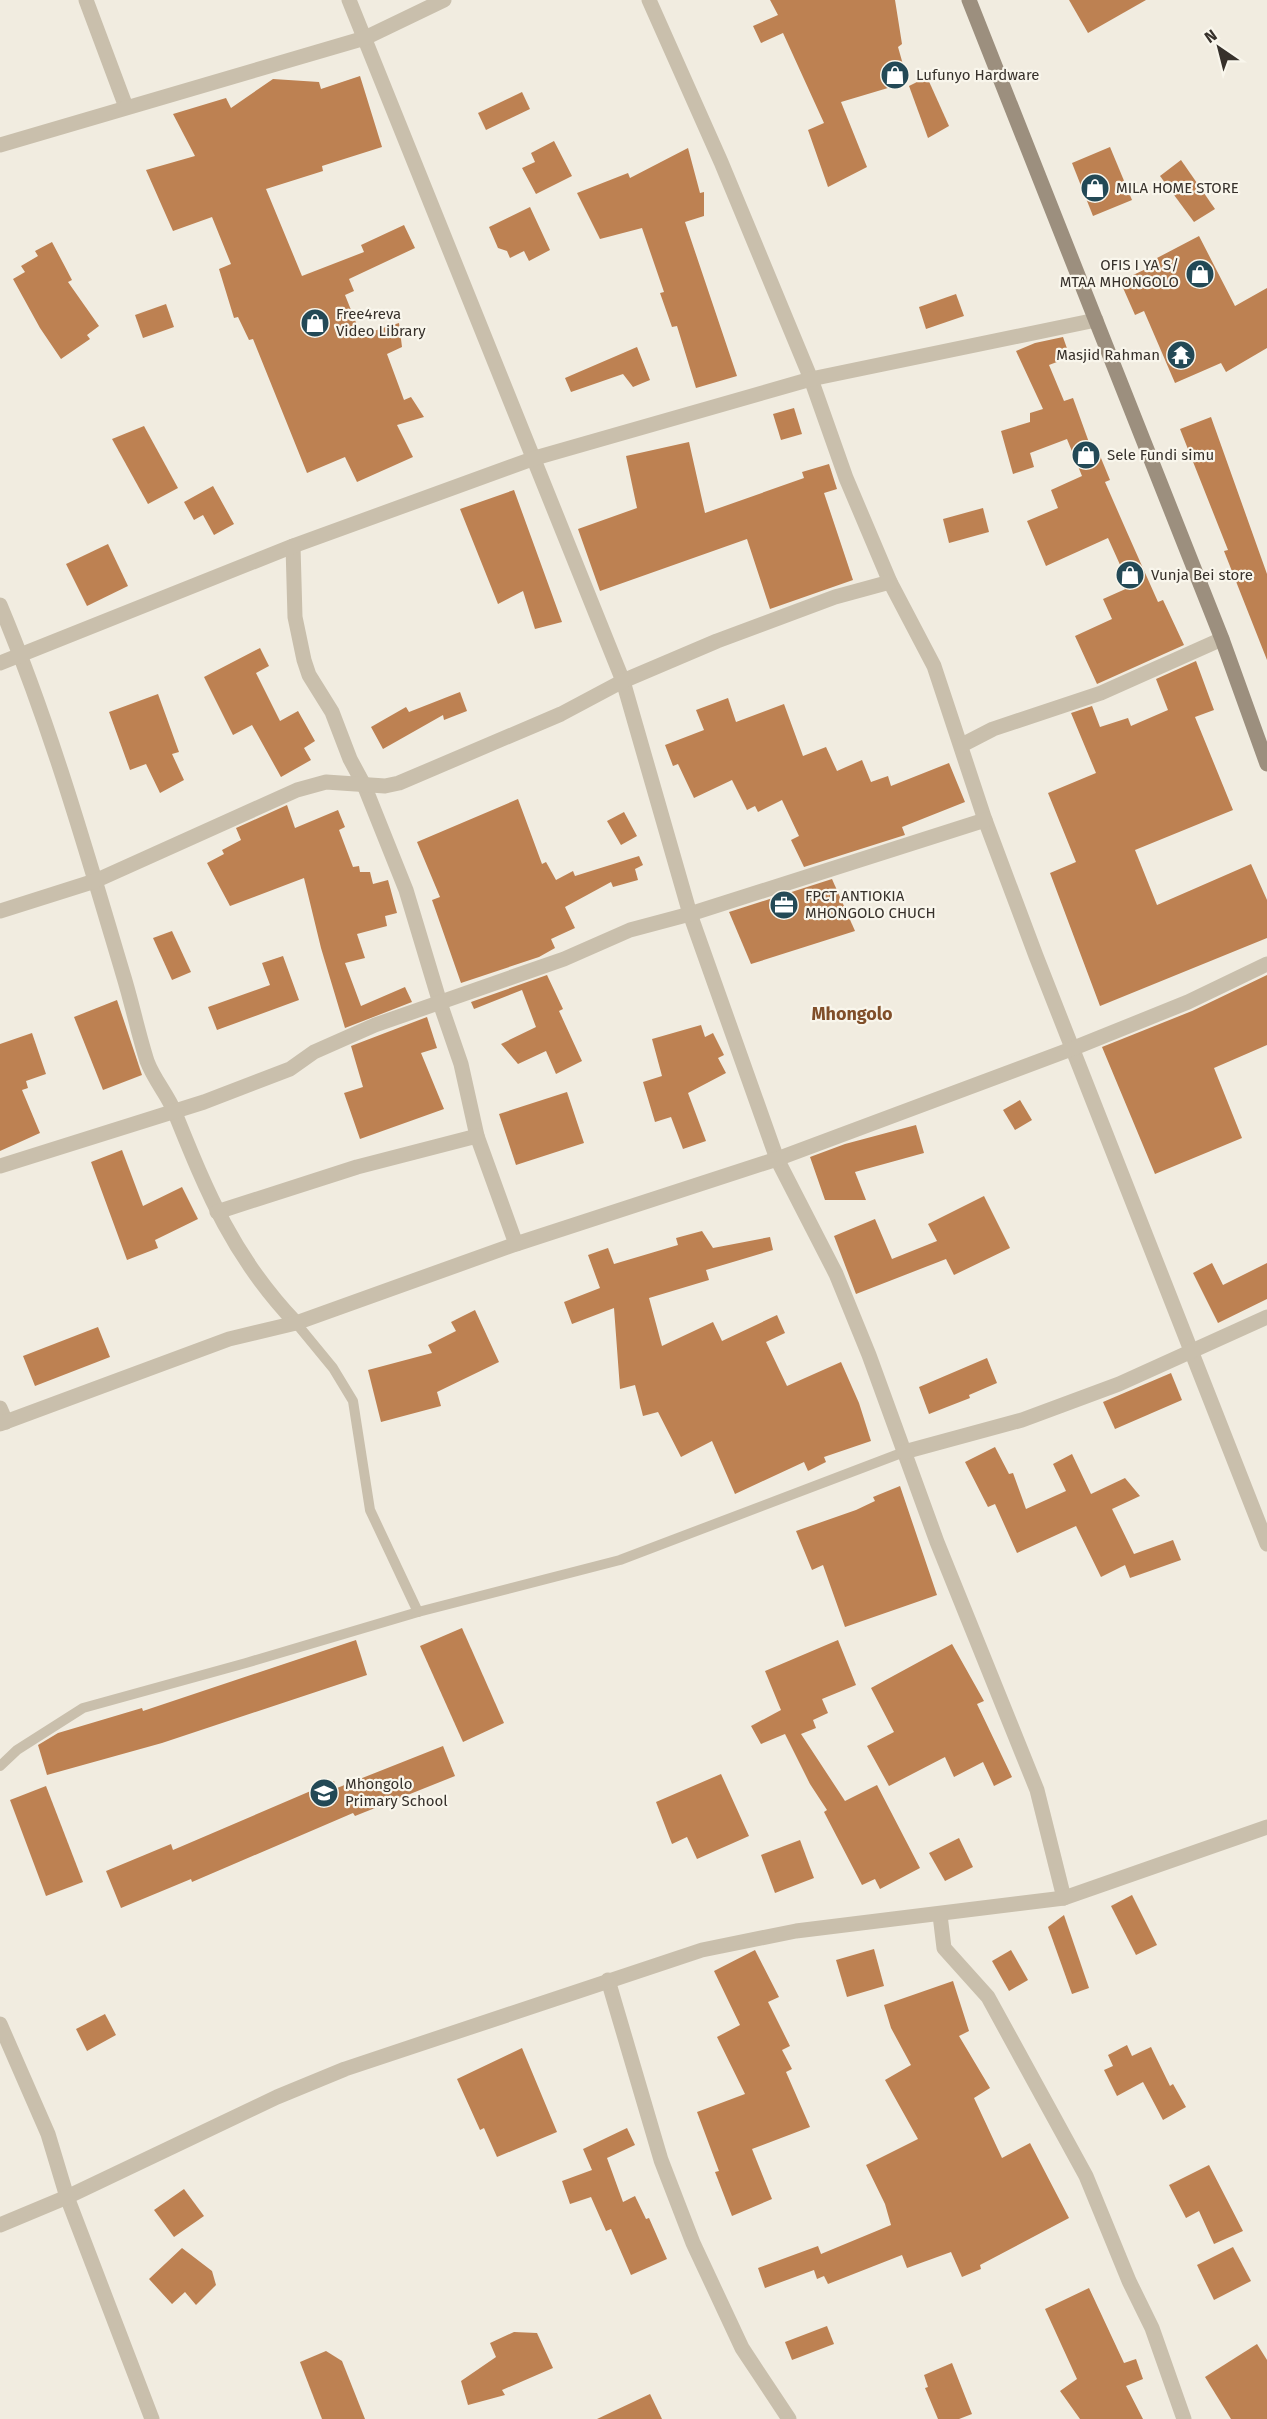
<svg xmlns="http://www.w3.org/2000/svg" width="1267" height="2419" font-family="'Fira Sans',sans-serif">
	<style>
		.building { fill: #bd8152 }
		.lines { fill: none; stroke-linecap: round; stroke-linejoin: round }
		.lane { stroke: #c9bfac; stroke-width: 10 }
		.street { stroke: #c9bfac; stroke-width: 15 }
		.secondary { stroke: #9c8f7e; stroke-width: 15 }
		.labels { text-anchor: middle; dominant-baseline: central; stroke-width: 4.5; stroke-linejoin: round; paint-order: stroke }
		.poi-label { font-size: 15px; fill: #37312b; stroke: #f9f6ec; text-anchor: start }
		.quarter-label { font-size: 18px; font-weight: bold; fill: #804f2a; stroke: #f9f6ec }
	</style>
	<rect width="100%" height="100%" fill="#f1ece0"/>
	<g class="building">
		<polygon points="770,0 895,0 902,44 898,47 908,82 841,102 867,167 828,187 808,130 824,123 783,33 761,43 753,26 778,15"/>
		<polygon points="1069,0 1146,0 1088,33"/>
		<polygon points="360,76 382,147 322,166 323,171 266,189 302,276 364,252 361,245 404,225 415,248 349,279 354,291 345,295 361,335 399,323 402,347 387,354 404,400 411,397 424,417 397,425 413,457 357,482 345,457 307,473 253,339 249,340 238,317 234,318 219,269 231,264 212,217 173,231 146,170 195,156 173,114 226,98 231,108 273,79 319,82 321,89"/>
		<polygon points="927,77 949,126 928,138 909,86"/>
		<polygon points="522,92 530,109 486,130 478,113"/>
		<polygon points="554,141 572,176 536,194 522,168 535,162 531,153"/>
		<polygon points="1110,147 1132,200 1093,216 1072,163"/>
		<polygon points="688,148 700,193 704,192 704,216 685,222 737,376 696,388 677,326 672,327 660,293 664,292 642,228 600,239 577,193 628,173 630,178"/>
		<polygon points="1181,160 1215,209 1194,222 1160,176"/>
		<polygon points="530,207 550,250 529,261 524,251 510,258 507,251 498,248 489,227"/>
		<polygon points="1199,236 1235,306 1267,288 1267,348 1226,372 1221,363 1175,383 1144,311 1135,315 1120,281 1159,263 1157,258"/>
		<polygon points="52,242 72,280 68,282 99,326 87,335 90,339 61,359 40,328 13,279 25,272 21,266 38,256 35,251"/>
		<polygon points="956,294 964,316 926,329 919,307"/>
		<polygon points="166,304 174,327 143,338 135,315"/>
		<polygon points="1063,337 1070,357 1049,365 1064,401 1073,398 1091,448 1096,446 1110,480 1105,482 1126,530 1158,602 1163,600 1184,645 1097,684 1075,636 1112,619 1103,599 1130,587 1108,538 1046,566 1027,521 1058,508 1051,490 1082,476 1067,439 1030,453 1034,467 1013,474 1001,431 1030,422 1030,413 1043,409 1016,351 1035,343"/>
		<polygon points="637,347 650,380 633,387 623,374 571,392 565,378"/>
		<polygon points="794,408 802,434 781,440 773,414"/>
		<polygon points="1211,417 1267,574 1267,660 1224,551 1228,550 1180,429"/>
		<polygon points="144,426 178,488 148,504 112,439"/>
		<polygon points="689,442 705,513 804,478 802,472 829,464 837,489 824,493 853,580 770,609 747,539 600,591 578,529 637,508 626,456"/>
		<polygon points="213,486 234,524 214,535 203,515 194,520 184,502"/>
		<polygon points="514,490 562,622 535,629 523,591 498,604 460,509"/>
		<polygon points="983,508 989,532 949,543 943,519"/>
		<polygon points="108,544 128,586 87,606 66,564"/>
		<polygon points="260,648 269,666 256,673 280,721 298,711 315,741 304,748 311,760 281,777 252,725 233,735 204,677"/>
		<polygon points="1196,661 1214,710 1195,717 1233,810 1135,850 1157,905 1251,864 1267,900 1267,938 1100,1006 1050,873 1076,862 1048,793 1096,773 1071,713 1092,706 1100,727 1128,718 1131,726 1168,710 1156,679"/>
		<polygon points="460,692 467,711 444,720 443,715 383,749 371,727 406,707 409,712"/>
		<polygon points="158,694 179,752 172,754 184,780 160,793 146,764 130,770 109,712"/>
		<polygon points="728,698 736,722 784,704 803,756 826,747 837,771 862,760 871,782 888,776 891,786 949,763 965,802 902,827 905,835 804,867 791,840 799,836 782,800 758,812 755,806 747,810 732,780 694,798 678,764 673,766 665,745 704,730 696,710"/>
		<polygon points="518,799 542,864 546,862 556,880 573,871 575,876 639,856 643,865 635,869 638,880 613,887 611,882 565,907 575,928 551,939 555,948 539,957 461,983 432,900 440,897 417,842"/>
		<polygon points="287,805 295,828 338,810 345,827 339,830 353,867 359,866 360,872 370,872 373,884 388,880 397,913 385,916 387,926 357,934 365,958 345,963 361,1006 405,987 412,1002 345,1028 321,948 304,878 230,906 207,863 224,854 222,850 241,840 236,828"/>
		<polygon points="624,812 637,836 621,845 607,821"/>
		<polygon points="832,879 855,931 751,964 729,912"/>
		<polygon points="172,931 191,972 172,980 153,938"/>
		<polygon points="283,956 299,1000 217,1030 208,1007 270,985 262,963"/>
		<polygon points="547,975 563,1009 559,1011 582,1061 556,1074 546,1051 518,1064 501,1044 536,1027 522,990 474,1009 471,1002"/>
		<polygon points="1267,975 1267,1045 1214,1068 1242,1138 1155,1174 1102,1047 1192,1011"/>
		<polygon points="117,1000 142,1075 103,1090 74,1017"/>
		<polygon points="427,1017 437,1048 421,1053 444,1109 360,1139 344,1093 363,1087 351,1046"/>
		<polygon points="701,1025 705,1037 713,1033 724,1055 718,1058 726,1073 688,1093 706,1141 683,1149 671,1117 655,1122 643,1082 662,1076 652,1039"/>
		<polygon points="32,1033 46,1074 26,1081 28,1088 22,1090 40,1133 0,1151 0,1044"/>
		<polygon points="567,1092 584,1143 516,1165 499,1114"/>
		<polygon points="1020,1100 1032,1120 1015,1130 1003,1110"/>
		<polygon points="916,1125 924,1153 855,1172 866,1200 825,1200 810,1157 845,1144"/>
		<polygon points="122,1150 143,1206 182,1187 198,1219 155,1240 158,1248 127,1260 91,1162"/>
		<polygon points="984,1196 1010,1248 954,1275 946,1259 856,1294 834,1236 875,1219 892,1259 937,1241 928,1224"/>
		<polygon points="702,1231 713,1248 770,1237 773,1250 706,1270 709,1280 649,1298 662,1346 713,1322 722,1341 777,1315 785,1333 766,1342 787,1386 841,1362 859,1403 871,1441 824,1457 826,1462 808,1471 804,1462 735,1494 712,1441 681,1457 658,1412 643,1416 635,1385 620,1389 614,1308 572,1324 564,1302 600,1288 588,1255 608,1248 614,1264 678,1245 676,1238"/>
		<polygon points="1212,1263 1223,1285 1267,1263 1267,1299 1218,1323 1193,1273"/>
		<polygon points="475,1310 499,1362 437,1392 441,1406 381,1422 368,1370 432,1353 428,1345 456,1331 451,1322"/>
		<polygon points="98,1327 110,1357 35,1386 23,1356"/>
		<polygon points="987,1358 997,1383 969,1395 970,1398 929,1414 919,1387"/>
		<polygon points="1171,1373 1182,1400 1115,1429 1103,1402"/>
		<polygon points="995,1447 1009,1474 1013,1473 1026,1509 1066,1491 1053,1464 1072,1454 1091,1494 1125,1478 1140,1496 1112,1509 1134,1554 1173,1540 1181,1560 1130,1578 1125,1565 1101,1577 1076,1526 1017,1553 995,1504 988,1507 965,1462"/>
		<polygon points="900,1486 937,1595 845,1627 823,1565 812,1570 796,1531 856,1510 875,1501 873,1497"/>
		<polygon points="462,1628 504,1723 463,1742 420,1646"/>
		<polygon points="356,1640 367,1675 162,1743 47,1775 38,1745 58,1733 142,1708 143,1711"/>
		<polygon points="838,1640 856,1685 822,1699 828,1713 813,1720 816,1728 801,1734 845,1801 877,1785 920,1868 880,1889 875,1879 862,1885 824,1812 827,1810 810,1784 785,1734 761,1744 751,1726 781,1710 765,1671"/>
		<polygon points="952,1644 984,1701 977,1704 1012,1777 994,1786 983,1762 954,1777 945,1757 889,1786 867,1746 894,1732 871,1688"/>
		<polygon points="443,1746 455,1776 355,1816 353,1813 192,1882 191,1879 121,1908 106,1871 171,1844 173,1850 334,1781 337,1788"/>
		<polygon points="721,1774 749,1836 697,1859 687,1837 672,1844 656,1802"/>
		<polygon points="46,1786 83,1882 46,1896 10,1800"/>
		<polygon points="959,1838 973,1867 945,1881 929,1853"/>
		<polygon points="800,1840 814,1878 775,1893 761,1855"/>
		<polygon points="1132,1895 1157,1945 1136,1955 1111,1906"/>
		<polygon points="1064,1915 1089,1988 1072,1994 1048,1927"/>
		<polygon points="874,1949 884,1986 847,1997 836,1960"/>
		<polygon points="755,1950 779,1997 768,2002 790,2046 782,2050 792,2069 786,2072 810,2127 752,2149 772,2199 732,2216 715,2172 719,2171 697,2112 745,2094 717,2037 740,2025 714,1971"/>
		<polygon points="1011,1950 1028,1980 1009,1991 992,1961"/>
		<polygon points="953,1981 969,2031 959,2036 990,2088 974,2098 1002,2158 1030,2143 1069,2218 980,2265 981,2269 962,2277 951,2252 907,2268 902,2255 828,2284 824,2276 817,2279 814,2270 765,2288 758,2268 818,2246 821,2254 891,2225 885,2204 866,2165 918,2139 885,2080 911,2065 891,2028 884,2005"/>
		<polygon points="105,2014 116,2035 87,2051 76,2029"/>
		<polygon points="1127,2045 1132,2056 1151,2047 1170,2086 1173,2084 1186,2107 1163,2120 1143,2082 1117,2096 1104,2070 1113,2066 1108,2055"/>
		<polygon points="522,2048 557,2132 497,2157 484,2128 480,2130 457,2079"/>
		<polygon points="627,2128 635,2145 607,2158 623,2202 635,2196 646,2219 649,2218 667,2259 631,2275 611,2229 606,2231 591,2197 570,2204 562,2181 592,2170 583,2149"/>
		<polygon points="1209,2165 1243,2231 1214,2244 1199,2211 1186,2218 1169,2185"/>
		<polygon points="184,2189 204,2216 174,2237 154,2210"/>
		<polygon points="1233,2247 1251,2281 1214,2300 1197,2265"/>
		<polygon points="182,2248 212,2271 216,2285 196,2305 185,2292 172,2304 149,2279"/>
		<polygon points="1089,2288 1124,2363 1136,2359 1143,2379 1126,2386 1143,2419 1080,2419 1060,2391 1077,2379 1045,2309"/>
		<polygon points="827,2326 834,2344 792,2360 785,2342"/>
		<polygon points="514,2332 537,2333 553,2368 502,2390 505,2395 468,2405 461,2381 496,2357 490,2343"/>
		<polygon points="1257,2344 1267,2360 1267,2419 1231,2419 1205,2377"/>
		<polygon points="326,2351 342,2361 365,2419 322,2419 300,2362"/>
		<polygon points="952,2363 972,2414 959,2419 938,2419 925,2388 928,2387 924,2375"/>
		<polygon points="650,2394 662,2419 597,2419"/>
	</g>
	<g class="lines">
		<g class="lane">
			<polyline points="296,1323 333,1368 353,1401 370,1510 418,1612"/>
			<polyline points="0,1766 17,1750 83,1708 246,1663 418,1612 620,1560 904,1452"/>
		</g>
		<g class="street">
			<polyline points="86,0 126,107"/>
			<polyline points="349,0 623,681 690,914 777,1159 836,1274 869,1355 937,1542 1037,1790 1064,1898"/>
			<polyline points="649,0 721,162 811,379 846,478 890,582 934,666 985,820 1036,956 1267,1544"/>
			<polyline points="0,145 365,38 444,0"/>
			<polyline points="293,546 295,617 304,660 309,675 332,712 350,759 364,785 406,890 440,1003 461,1064 477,1136 516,1244"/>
			<path d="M 0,605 C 50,724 86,850 123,974 C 132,1003 138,1033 147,1061 C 154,1080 168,1095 175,1113 C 208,1195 234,1258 296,1323"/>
			<polyline points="0,663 293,546 535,458 811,379 1096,320"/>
			<polyline points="962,745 993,729 1101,693 1222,639"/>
			<polyline points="0,911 95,881 297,790 326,782 385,786 399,783 561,714 623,681 717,641 835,597 890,582"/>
			<polyline points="0,1166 204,1102 290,1069 314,1052 375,1025 564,959 630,930 690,914 985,820"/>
			<polyline points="217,1212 357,1167 477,1136"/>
			<polyline points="0,1408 6,1422"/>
			<polyline points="0,1424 229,1339 296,1323 516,1244 777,1159 1074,1048 1188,1002 1267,964"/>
			<polyline points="904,1452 1022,1420 1119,1384 1267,1317"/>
			<polyline points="940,1915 944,1948 988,1997 1086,2176 1129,2281 1152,2328 1184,2419"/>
			<polyline points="608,1980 661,2160 693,2243 742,2348 789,2419"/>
			<polyline points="0,2024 48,2134 67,2197 152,2419"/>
			<polyline points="0,2225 67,2197 277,2097 345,2069 702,1950 796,1931 1064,1898 1267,1827"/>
		</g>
		<polyline class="secondary" points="969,0 1222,639 1267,764"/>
	</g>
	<defs>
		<g id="shop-disc" transform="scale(1.5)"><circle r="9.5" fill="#234956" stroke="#f9f6ec"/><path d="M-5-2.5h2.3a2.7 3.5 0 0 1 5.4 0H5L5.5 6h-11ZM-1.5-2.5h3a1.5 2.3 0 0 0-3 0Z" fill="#fff"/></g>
		<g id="temple-disc" transform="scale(1.5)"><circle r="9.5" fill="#234956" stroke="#f9f6ec"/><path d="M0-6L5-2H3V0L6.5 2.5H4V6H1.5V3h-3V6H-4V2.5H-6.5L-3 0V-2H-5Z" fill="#fff"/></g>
		<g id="office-disc" transform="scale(1.5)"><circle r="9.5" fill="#234956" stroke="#f9f6ec"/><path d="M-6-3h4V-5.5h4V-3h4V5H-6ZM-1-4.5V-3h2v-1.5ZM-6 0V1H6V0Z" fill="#fff"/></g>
		<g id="school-disc" transform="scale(1.5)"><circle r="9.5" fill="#234956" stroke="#f9f6ec"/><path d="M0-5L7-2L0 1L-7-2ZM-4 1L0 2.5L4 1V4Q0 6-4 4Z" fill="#fff"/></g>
	</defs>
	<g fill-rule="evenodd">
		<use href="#shop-disc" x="895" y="75"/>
		<use href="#shop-disc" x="1095" y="188"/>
		<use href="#shop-disc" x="1200" y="274"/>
		<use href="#shop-disc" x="315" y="323"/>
		<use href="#temple-disc" x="1181" y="355"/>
		<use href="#shop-disc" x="1086" y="455"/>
		<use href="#shop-disc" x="1130" y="575"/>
		<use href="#office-disc" x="784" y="905"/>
		<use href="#school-disc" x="324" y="1793"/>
	</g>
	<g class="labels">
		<g class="poi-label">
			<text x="916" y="75">Lufunyo Hardware</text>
			<text x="1116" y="188">MILA HOME STORE</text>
			<text x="1179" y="265" text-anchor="end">OFIS I YA S/<tspan x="1179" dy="17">MTAA MHONGOLO</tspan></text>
			<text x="336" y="314">Free4reva<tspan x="336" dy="17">Video Library</tspan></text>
			<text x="1160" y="355" text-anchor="end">Masjid Rahman</text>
			<text x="1107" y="455">Sele Fundi simu</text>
			<text x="1151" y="575">Vunja Bei store</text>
			<text x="805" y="896">FPCT ANTIOKIA<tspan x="805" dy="17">MHONGOLO CHUCH</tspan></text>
			<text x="345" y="1784">Mhongolo<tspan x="345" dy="17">Primary School</tspan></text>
		</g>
		<g class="quarter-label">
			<text x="852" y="1014">Mhongolo</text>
		</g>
	</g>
	<g transform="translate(1219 48) rotate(325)" stroke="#f9f6ec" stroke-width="4.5" paint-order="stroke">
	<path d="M0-4.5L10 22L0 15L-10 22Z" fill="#37312b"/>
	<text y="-9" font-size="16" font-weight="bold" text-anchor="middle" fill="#37312b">N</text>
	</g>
</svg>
